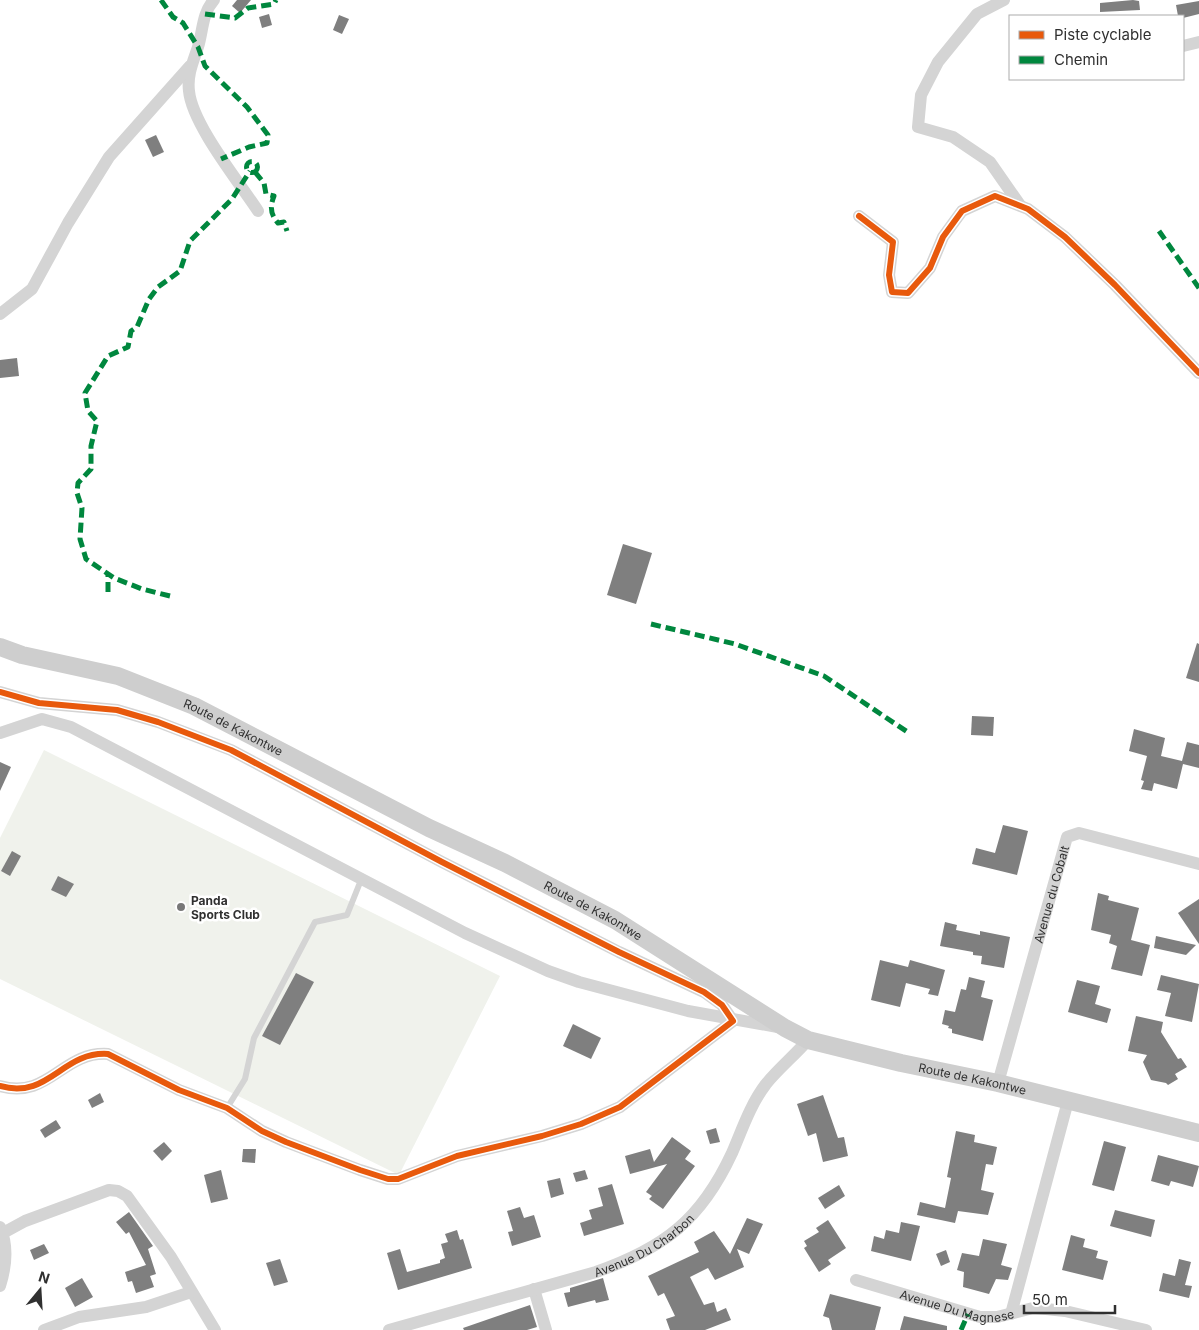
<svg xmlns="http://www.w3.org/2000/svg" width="1199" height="1330" font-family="Inter,sans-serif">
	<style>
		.green { fill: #f0f2ec }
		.building { fill: #7f7f7f }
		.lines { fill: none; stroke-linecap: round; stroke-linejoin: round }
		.lane { stroke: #d4d4d4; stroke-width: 6 }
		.street { stroke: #d4d4d4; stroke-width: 12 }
		.secondary { stroke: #cecece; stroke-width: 18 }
		.quiet { stroke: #00873e; stroke-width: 5; stroke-dasharray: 10 5; stroke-linecap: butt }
		.cycleway-casing { stroke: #fff; stroke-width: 9 }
		.cycleway { stroke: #e8590c; stroke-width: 6 }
		.poi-dot { fill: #787878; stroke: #fff; stroke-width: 2 }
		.labels { text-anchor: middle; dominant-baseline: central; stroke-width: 5; stroke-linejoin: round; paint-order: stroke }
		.street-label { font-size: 12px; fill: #303030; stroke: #fff }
		.poi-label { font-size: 12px; font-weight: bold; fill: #303030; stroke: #fff; text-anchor: start }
	</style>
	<rect width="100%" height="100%" fill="#fff"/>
	<polygon class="green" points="44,750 500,976 399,1175 0,979 0,838"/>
	<g class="building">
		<polygon points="237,0 251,0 240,13 232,6"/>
		<polygon points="1133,0 1139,1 1140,10 1100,12 1100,3"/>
		<polygon points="1199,1 1199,14 1183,18 1183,16 1178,16 1176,5"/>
		<polygon points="269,14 272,25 262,28 259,17"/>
		<polygon points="339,15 349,19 342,34 333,30"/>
		<polygon points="156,135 164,152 153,157 145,140"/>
		<polygon points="17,358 19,376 0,378 0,360"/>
		<polygon points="623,544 652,553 636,604 607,595"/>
		<polygon points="1197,643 1199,644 1199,682 1186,678"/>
		<polygon points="972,716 994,717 993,736 971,735"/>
		<polygon points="1134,729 1165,738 1161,756 1182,761 1187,742 1199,745 1199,768 1183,764 1177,789 1154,783 1152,791 1141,789 1144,781 1141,780 1147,756 1129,751"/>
		<polygon points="0,762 11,767 0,791"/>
		<polygon points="1003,825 1028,831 1017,875 972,864 976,848 995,853"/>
		<polygon points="12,851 21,856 10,876 1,871"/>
		<polygon points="58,876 74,884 66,897 51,890"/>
		<polygon points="1098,893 1109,896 1108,900 1139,908 1131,940 1150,945 1142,976 1111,969 1117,946 1109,943 1111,935 1091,930"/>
		<polygon points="1199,899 1199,944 1178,913"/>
		<polygon points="945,922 957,925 956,930 980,935 980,931 1010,937 1004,968 981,964 982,956 973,955 973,952 940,946"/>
		<polygon points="1156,936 1196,945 1186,955 1154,948"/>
		<polygon points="880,960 908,967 910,960 945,970 938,996 928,994 930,989 906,983 900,1007 871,1000"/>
		<polygon points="296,973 314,982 280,1045 262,1036"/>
		<polygon points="1161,975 1199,984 1192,1022 1165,1016 1171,993 1157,990"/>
		<polygon points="969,977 985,981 981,997 993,1000 983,1041 952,1033 952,1029 948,1028 949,1026 942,1024 945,1010 955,1012 961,989 966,990"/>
		<polygon points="1077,980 1100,986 1095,1004 1111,1009 1107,1023 1068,1012"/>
		<polygon points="1136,1016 1163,1022 1161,1032 1178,1059 1181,1058 1187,1067 1175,1074 1178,1079 1168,1085 1166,1083 1151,1080 1143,1062 1147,1055 1128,1051"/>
		<polygon points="573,1024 601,1038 591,1059 563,1046"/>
		<polygon points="100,1093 104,1102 92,1108 88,1100"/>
		<polygon points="823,1095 838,1138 844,1137 848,1156 823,1162 816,1133 808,1136 797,1104"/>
		<polygon points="56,1120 61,1128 45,1138 40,1130"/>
		<polygon points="716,1128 720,1142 710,1144 706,1131"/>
		<polygon points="956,1131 975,1135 974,1142 997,1147 993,1165 986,1164 981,1190 994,1193 988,1215 958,1211 955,1223 917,1215 920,1202 945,1208 951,1178 947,1177"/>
		<polygon points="672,1137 691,1151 685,1159 695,1166 663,1209 649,1199 652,1196 646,1192 667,1164 630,1174 625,1156 650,1149 654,1162"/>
		<polygon points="1104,1141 1126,1147 1114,1191 1092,1185"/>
		<polygon points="164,1142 172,1151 162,1161 153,1151"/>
		<polygon points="243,1149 256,1149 255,1163 242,1162"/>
		<polygon points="1158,1155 1199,1166 1193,1187 1171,1181 1169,1186 1151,1181"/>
		<polygon points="221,1170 228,1199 211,1203 204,1175"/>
		<polygon points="585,1170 588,1179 576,1182 573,1173"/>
		<polygon points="560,1178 564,1194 551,1198 547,1181"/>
		<polygon points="612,1184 624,1224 584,1236 580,1223 592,1219 589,1210 603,1206 598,1188"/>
		<polygon points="839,1185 845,1196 825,1209 818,1198"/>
		<polygon points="520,1207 524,1218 534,1215 541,1237 512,1246 508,1232 513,1231 507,1211"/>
		<polygon points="1115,1210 1155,1220 1151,1237 1110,1226"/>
		<polygon points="129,1212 153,1246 148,1249 156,1274 150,1276 154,1287 136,1293 132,1281 128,1282 125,1272 146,1265 129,1232 126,1234 116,1222"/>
		<polygon points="747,1218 763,1224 749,1254 737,1249 744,1267 715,1280 708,1268 690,1277 704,1305 714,1302 717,1312 726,1308 731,1320 705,1330 670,1330 666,1319 675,1316 664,1293 658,1296 648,1276 699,1252 694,1242 714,1231 730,1254"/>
		<polygon points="828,1220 846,1248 828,1260 831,1264 819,1272 804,1248 807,1246 804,1241 819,1232 816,1228"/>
		<polygon points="901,1222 920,1226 911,1261 871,1251 874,1236 884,1239 886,1230 899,1233"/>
		<polygon points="457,1230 460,1240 463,1239 472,1268 398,1290 387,1253 400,1249 407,1272 440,1263 440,1260 445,1258 441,1244 448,1242 445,1234"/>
		<polygon points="1071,1235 1085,1239 1083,1247 1098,1251 1096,1258 1108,1261 1103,1280 1062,1270"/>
		<polygon points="983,1239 1007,1244 1001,1265 1012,1268 1008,1280 996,1279 989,1294 963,1287 964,1272 957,1270 962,1253 979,1256"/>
		<polygon points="44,1244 49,1253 34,1260 30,1250"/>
		<polygon points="946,1250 950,1262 941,1266 936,1254"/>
		<polygon points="280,1259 288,1282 274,1286 266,1263"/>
		<polygon points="1179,1259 1191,1262 1185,1285 1192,1286 1189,1298 1159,1291 1163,1273 1175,1276"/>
		<polygon points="82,1278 93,1297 75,1307 65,1288"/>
		<polygon points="603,1278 609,1300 596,1303 595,1300 568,1307 564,1293 570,1292 570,1288"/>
		<polygon points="830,1294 881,1307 875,1330 832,1330 829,1318 823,1316"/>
		<polygon points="530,1305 537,1327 527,1330 464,1330 463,1328"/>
		<polygon points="904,1316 947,1326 947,1330 900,1330"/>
	</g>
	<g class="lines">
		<polyline class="lane" points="227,1108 245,1079 254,1038 315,922 347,915 361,880"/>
		<g class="street">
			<path d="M 214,0 C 202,13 203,31 198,47 C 193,62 187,75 189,91 C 192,124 239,182 258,211"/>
			<polyline points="1004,0 977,14 938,62 921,95 918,127 953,137 990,162 1020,205"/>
			<polyline points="1183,46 1199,42"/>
			<polyline points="859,216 893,242 889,275 892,292 908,293 930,268 943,237 962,211 995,196 1028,209 1065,237 1115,285 1199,373"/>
			<polyline points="0,314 32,289 68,223 109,157 190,66"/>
			<path d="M 0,692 L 39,703 L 117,710 L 158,722 L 231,750 L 442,862 L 619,952 L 704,992 L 722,1005 L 733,1021 L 620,1107 L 581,1124 L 542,1136 L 457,1156 L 398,1179 L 388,1179 L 360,1170 L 286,1142 L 262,1131 L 227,1108 L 179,1090 L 108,1054 C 62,1051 49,1100 0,1086"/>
			<polyline points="0,733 42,719 71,727 465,933 548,971 579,982 688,1011 783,1028"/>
			<path id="s1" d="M 998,1083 L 1067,837 L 1079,833 L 1199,864"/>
			<path d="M 0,1227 C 8,1245 6,1267 0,1286"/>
			<polyline points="3,1233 25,1221 109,1190 118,1191 127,1196 171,1257 215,1330"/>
			<path id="s2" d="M 856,1280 L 980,1317 L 997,1317 L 1033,1308 L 1046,1309 L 1065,1311 L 1146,1330"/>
			<polyline points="534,1289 546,1330"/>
			<polyline points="1011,1314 1068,1101"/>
			<polyline points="44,1330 79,1317 146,1307 191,1292"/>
			<path id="s3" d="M 389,1330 L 596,1272 C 664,1248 701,1220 732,1153 C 742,1130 750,1105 766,1084 C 778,1069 795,1055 808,1040"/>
		</g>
		<path class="secondary" id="s4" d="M 0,647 L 22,655 L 118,676 L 194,706 L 429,828 L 505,863 L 615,920 L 785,1028 L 808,1040 L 901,1063 L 998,1083 L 1199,1133"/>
		<g class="quiet">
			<polyline points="161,0 173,17 183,23 198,47 205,66 247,107 268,135 267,143 249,147 221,159"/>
			<polyline points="205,14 235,18 248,8 274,4 276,0"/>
			<circle cx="252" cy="167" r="5.5"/>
			<path d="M 255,172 L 264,183 L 266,194 L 274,196 C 270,206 270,214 278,223 L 284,222 L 287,231"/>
			<polyline points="1159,231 1199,288"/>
			<polyline points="108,592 108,573"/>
			<polyline points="170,596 142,589 114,578 86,559 80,539 82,508 77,493 78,483 91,469 91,446 97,421 88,411 85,393 108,356 128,347 131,331 137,327 149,299 158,287 180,271 190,241 232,199 250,171"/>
			<polyline points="651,624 735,644 824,676 909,733"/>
			<polyline points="961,1330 968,1314"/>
		</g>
		<g class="cycleway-casing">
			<g id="cycleway">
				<polyline points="859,216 893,242 889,275 892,292 908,293 930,268 943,237 962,211 995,196 1028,209 1065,237 1115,285 1199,373"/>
				<path d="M 0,692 L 39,703 L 117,710 L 158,722 L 231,750 L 442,862 L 619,952 L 704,992 L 722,1005 L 733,1021 L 620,1107 L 581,1124 L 542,1136 L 457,1156 L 398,1179 L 388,1179 L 360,1170 L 286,1142 L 262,1131 L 227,1108 L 179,1090 L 108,1054 C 62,1051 49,1100 0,1086"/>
			</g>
		</g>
		<use href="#cycleway" class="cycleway"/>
	</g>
	<circle class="poi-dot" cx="181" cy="907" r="5"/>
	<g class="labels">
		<g class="street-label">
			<text stroke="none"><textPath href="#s4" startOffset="248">Route de Kakontwe</textPath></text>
			<text stroke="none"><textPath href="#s1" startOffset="196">Avenue du Cobalt</textPath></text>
			<text stroke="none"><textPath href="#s4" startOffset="652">Route de Kakontwe</textPath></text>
			<text stroke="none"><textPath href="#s4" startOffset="1072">Route de Kakontwe</textPath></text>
			<text stroke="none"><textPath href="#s3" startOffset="270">Avenue Du Charbon</textPath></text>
			<text stroke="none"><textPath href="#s2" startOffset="105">Avenue Du Magnese</textPath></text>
		</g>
		<g class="poi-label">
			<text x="191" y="900">Panda<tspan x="191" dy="14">Sports Club</tspan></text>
		</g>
	</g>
	<rect x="1009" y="15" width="175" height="65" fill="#ffffff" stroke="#acacac"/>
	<rect x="1019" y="31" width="25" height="8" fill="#e8590c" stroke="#acacac"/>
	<text x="1054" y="40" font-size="15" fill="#303030">Piste cyclable</text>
	<rect x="1019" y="56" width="25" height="8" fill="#00873e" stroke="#acacac"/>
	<text x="1054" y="65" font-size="15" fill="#303030">Chemin</text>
	<g transform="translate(40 1290) rotate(18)" stroke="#ffffff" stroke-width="4" paint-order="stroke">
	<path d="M0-4L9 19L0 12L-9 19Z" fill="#303030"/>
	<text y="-8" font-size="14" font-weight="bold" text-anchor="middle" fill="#303030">N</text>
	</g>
	<path d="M1024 1305v8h91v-8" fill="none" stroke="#303030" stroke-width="2.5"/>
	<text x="1032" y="1305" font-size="15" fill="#303030" stroke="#ffffff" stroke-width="4" paint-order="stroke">50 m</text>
</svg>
